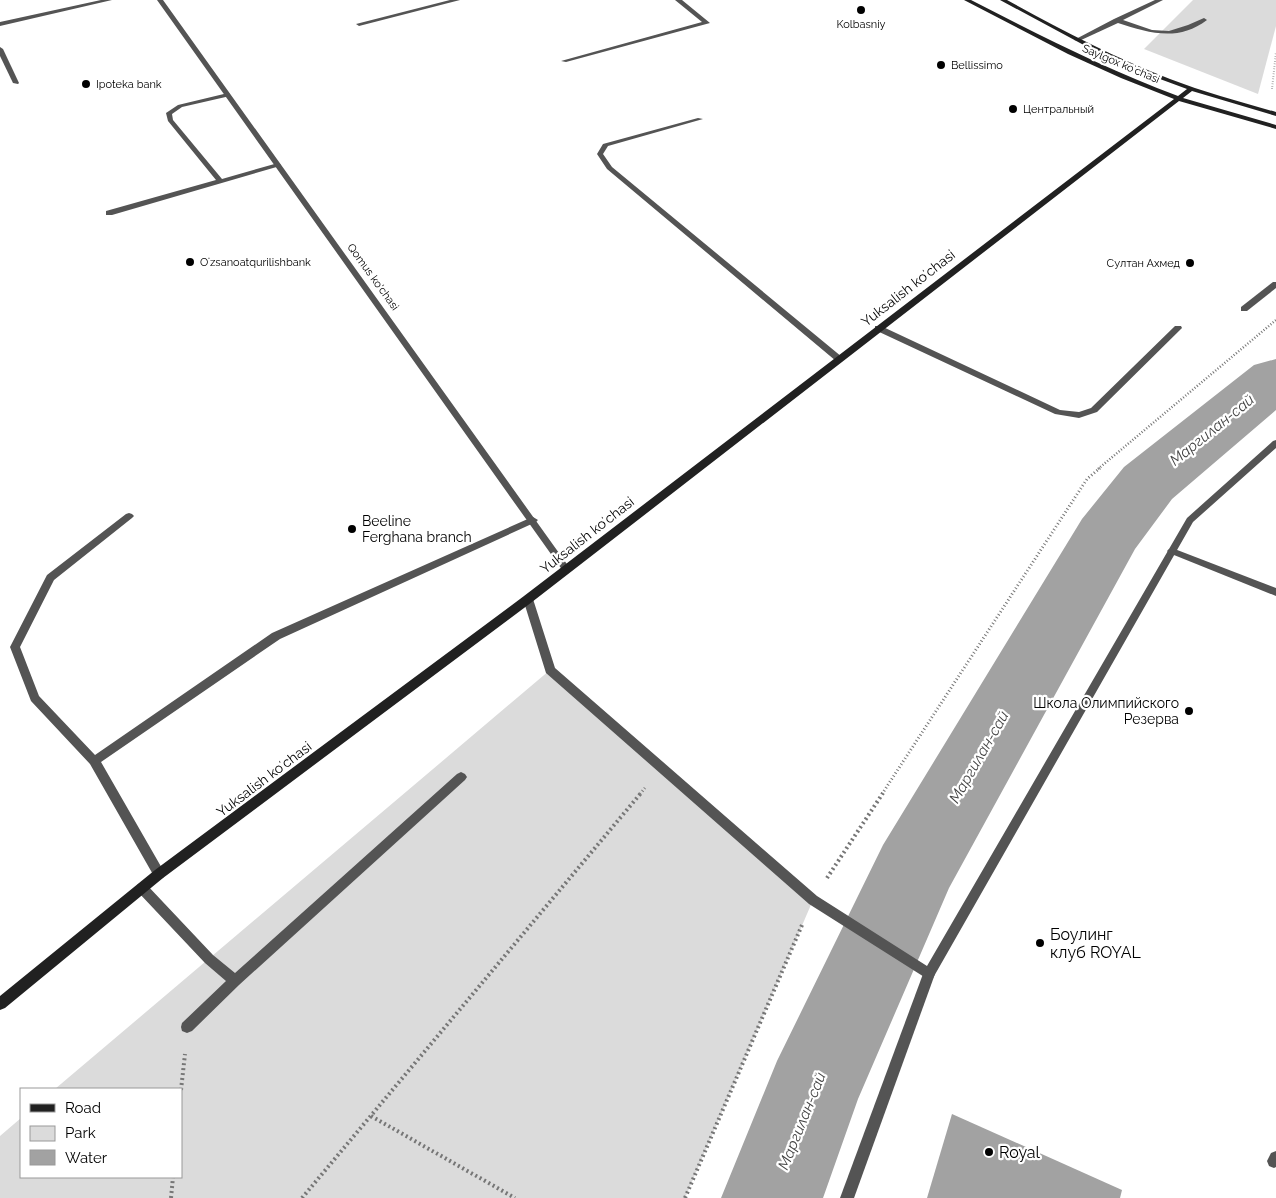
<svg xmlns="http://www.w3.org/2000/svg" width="1276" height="1198" font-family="Raleway,sans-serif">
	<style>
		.green { fill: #dbdbdb }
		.water { fill: #a2a2a2 }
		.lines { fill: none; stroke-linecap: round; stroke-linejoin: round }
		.river { fill: #a2a2a2; fill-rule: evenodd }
		.path-far3 { stroke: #767676; stroke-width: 2; stroke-dasharray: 0.5 2; stroke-linecap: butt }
		.path-far2 { stroke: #767676; stroke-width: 2.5; stroke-dasharray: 1 2; stroke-linecap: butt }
		.path-far1 { stroke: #767676; stroke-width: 3; stroke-dasharray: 1 2.5; stroke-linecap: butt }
		.path { stroke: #767676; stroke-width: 4; stroke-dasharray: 2 3; stroke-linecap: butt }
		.service { fill: #545454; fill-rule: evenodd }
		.minor { fill: #545454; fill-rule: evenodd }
		.secondary { fill: #212121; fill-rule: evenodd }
		.poi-dot { fill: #000; stroke: #fff; stroke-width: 2 }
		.labels { text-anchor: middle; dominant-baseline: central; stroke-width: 4.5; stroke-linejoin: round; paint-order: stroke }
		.far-poi-label { font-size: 11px; fill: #000; stroke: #fff; text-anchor: start }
		.far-street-label { font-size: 11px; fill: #000; stroke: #fff }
		.street-label { font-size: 14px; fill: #000; stroke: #fff }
		.poi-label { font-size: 14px; fill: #000; stroke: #fff; text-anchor: start }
		.water-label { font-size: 15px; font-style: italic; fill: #434343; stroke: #fff }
		.near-poi-label { font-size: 16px; fill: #000; stroke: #fff; text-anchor: start }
	</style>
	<rect width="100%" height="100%" fill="#fff"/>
	<g class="green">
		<polygon points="1193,0 1276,0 1276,26 1258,94 1144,49"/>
		<polygon points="550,670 813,900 685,1198 0,1198 0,1136 21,1118 21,1177 181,1177 181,1089 55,1089"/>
	</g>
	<polygon class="water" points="952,1114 1122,1190 1120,1198 927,1198"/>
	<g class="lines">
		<polygon class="river" points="1276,359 1276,410 1172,499 1135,549 949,888 858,1099 823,1198 721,1198 777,1061 883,845 1082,519 1124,467 1254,365"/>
		<polyline class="path-far3" points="1272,89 1276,52"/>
		<polyline class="path-far2" points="1098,469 1276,320"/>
		<g class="path-far1">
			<polyline points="640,794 645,788"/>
			<polyline points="882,794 1087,479 1100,468"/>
		</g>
		<g class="path">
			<polyline points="827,878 883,793"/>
			<polyline points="181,1090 185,1054"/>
			<polyline points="371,1116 515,1198"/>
			<polyline points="171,1198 173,1177"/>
			<polyline points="302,1198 641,793"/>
			<polyline points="685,1198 802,925"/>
		</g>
		<g class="service">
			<polygon points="101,0 112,0 0,26 0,22"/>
			<polygon points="450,0 460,0 359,26 356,24"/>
			<path d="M 1155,0 L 1163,0 L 1123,20 L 1152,30 L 1169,31 L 1188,25 L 1204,18 L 1207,20 C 1178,42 1149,33 1118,23 L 1079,41 L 1074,40 L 1114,19 Z"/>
			<polygon points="0,47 3,49 19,83 18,84 13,83 0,56"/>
			<polygon points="228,93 230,94 230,96 182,107 172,114 173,120 222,179 278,163 281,165 280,166 112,215 106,215 106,211 216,180 168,121 166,113 178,105"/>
			<polygon points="698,118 703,119 608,146 603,154 612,167 842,357 842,361 836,361 607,169 597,154 603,144"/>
			<polygon points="1273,282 1276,282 1276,288 1247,311 1241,311 1241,307"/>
			<polygon points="875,326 881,326 1060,410 1079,412 1091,408 1175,326 1181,326 1182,328 1097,412 1079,418 1055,414 875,330"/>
			<polygon points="129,513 132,514 134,516 132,518 54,580 20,647 39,696 95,755 272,633 530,518 533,517 538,520 536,522 280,639 101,762 163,870 165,874 163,878 159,879 155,878 90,764 31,701 10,647 47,575 126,514"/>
			<polygon points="1172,548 1276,588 1276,596 1169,553 1167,551 1169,549"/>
			<polygon points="461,772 465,774 467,777 465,780 239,985 192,1031 187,1033 182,1031 181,1027 182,1023 226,981 205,963 138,892 136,888 138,884 142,883 146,884 213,955 235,973 457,774"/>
			<polygon points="929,968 933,970 935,974 854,1198 840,1198 923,974 925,970"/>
			<polygon points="1276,1151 1276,1167 1274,1168 1269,1166 1267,1161 1271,1153"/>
		</g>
		<g class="minor">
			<polygon points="157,0 163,0 569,567 571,569 569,571 563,571"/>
			<polygon points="675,0 682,0 710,23 566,62 561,61 702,22"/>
			<polygon points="1276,440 1276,448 1193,522 933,978 929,980 809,904 546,673 523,599 528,595 533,599 555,668 817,896 927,966 1187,518 1273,441"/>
		</g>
		<path class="secondary" d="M 964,0 L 971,0 C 1039,35 1106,69 1178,96 L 1187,89 L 1141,72 L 1093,50 L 1000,0 L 1007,0 C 1060,29 1113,57 1170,79 C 1204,92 1240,102 1276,112 L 1276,116 L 1192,91 L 1183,98 L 1276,125 L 1276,129 L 1179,101 L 532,602 L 163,878 L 5,1008 L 0,1010 L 0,996 L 155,870 L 524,596 L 1174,99 L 1121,78 L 1068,54 Z"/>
	</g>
	<g class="poi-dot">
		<circle cx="861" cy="10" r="5"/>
		<circle cx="941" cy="65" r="5"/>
		<circle cx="86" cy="84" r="5"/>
		<circle cx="1013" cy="109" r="5"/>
		<circle cx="190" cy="262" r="5"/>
		<circle cx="1190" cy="263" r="5"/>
		<circle cx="352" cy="529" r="5"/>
		<circle cx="1189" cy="711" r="5"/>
		<circle cx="1040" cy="943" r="5"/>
		<circle cx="989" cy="1152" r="5"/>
	</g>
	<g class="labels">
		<g class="far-poi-label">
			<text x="861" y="24" text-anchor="middle">Kolbasniy</text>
			<text x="951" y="65">Bellissimo</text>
			<text x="96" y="84">Ipoteka bank</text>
			<text x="1023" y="109">Центральный</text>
			<text x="200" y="262">Oʻzsanoatqurilishbank</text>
			<text x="1180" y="263" text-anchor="end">Султан Ахмед</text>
		</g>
		<g class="far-street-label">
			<text transform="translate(1121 64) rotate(23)">Saylgox koʻchasi</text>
			<text transform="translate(373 277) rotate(54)">Qomus ko'chasi</text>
		</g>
		<g class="street-label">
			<text transform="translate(908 288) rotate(-38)">Yuksalish koʻchasi</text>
			<text transform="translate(587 535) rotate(-38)">Yuksalish koʻchasi</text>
			<text transform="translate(264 779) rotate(-37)">Yuksalish koʻchasi</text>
		</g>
		<g class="poi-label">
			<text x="362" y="521">Beeline<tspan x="362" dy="16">Ferghana branch</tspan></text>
			<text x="1179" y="703" text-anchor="end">Школа Олимпийского<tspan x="1179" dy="16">Резерва</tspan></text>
		</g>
		<g class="water-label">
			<text transform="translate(1212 430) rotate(-39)">Маргилан-сай</text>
			<text transform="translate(979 757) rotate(-60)">Маргилан-сай</text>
			<text transform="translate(802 1121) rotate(-68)">Маргилан-сай</text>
		</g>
		<g class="near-poi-label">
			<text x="1050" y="934">Боулинг<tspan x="1050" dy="18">клуб ROYAL</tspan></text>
			<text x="999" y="1152">Royal</text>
		</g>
	</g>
	<rect x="20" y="1088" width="162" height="90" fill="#ffffff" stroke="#999999"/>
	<rect x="30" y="1104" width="25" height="8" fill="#212121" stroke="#999999"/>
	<text x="65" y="1113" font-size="15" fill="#000000">Road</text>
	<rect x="30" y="1126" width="25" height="15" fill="#dbdbdb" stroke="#999999"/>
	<text x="65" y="1138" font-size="15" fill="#000000">Park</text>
	<rect x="30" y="1150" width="25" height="15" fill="#a2a2a2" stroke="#999999"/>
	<text x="65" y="1163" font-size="15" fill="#000000">Water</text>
</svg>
